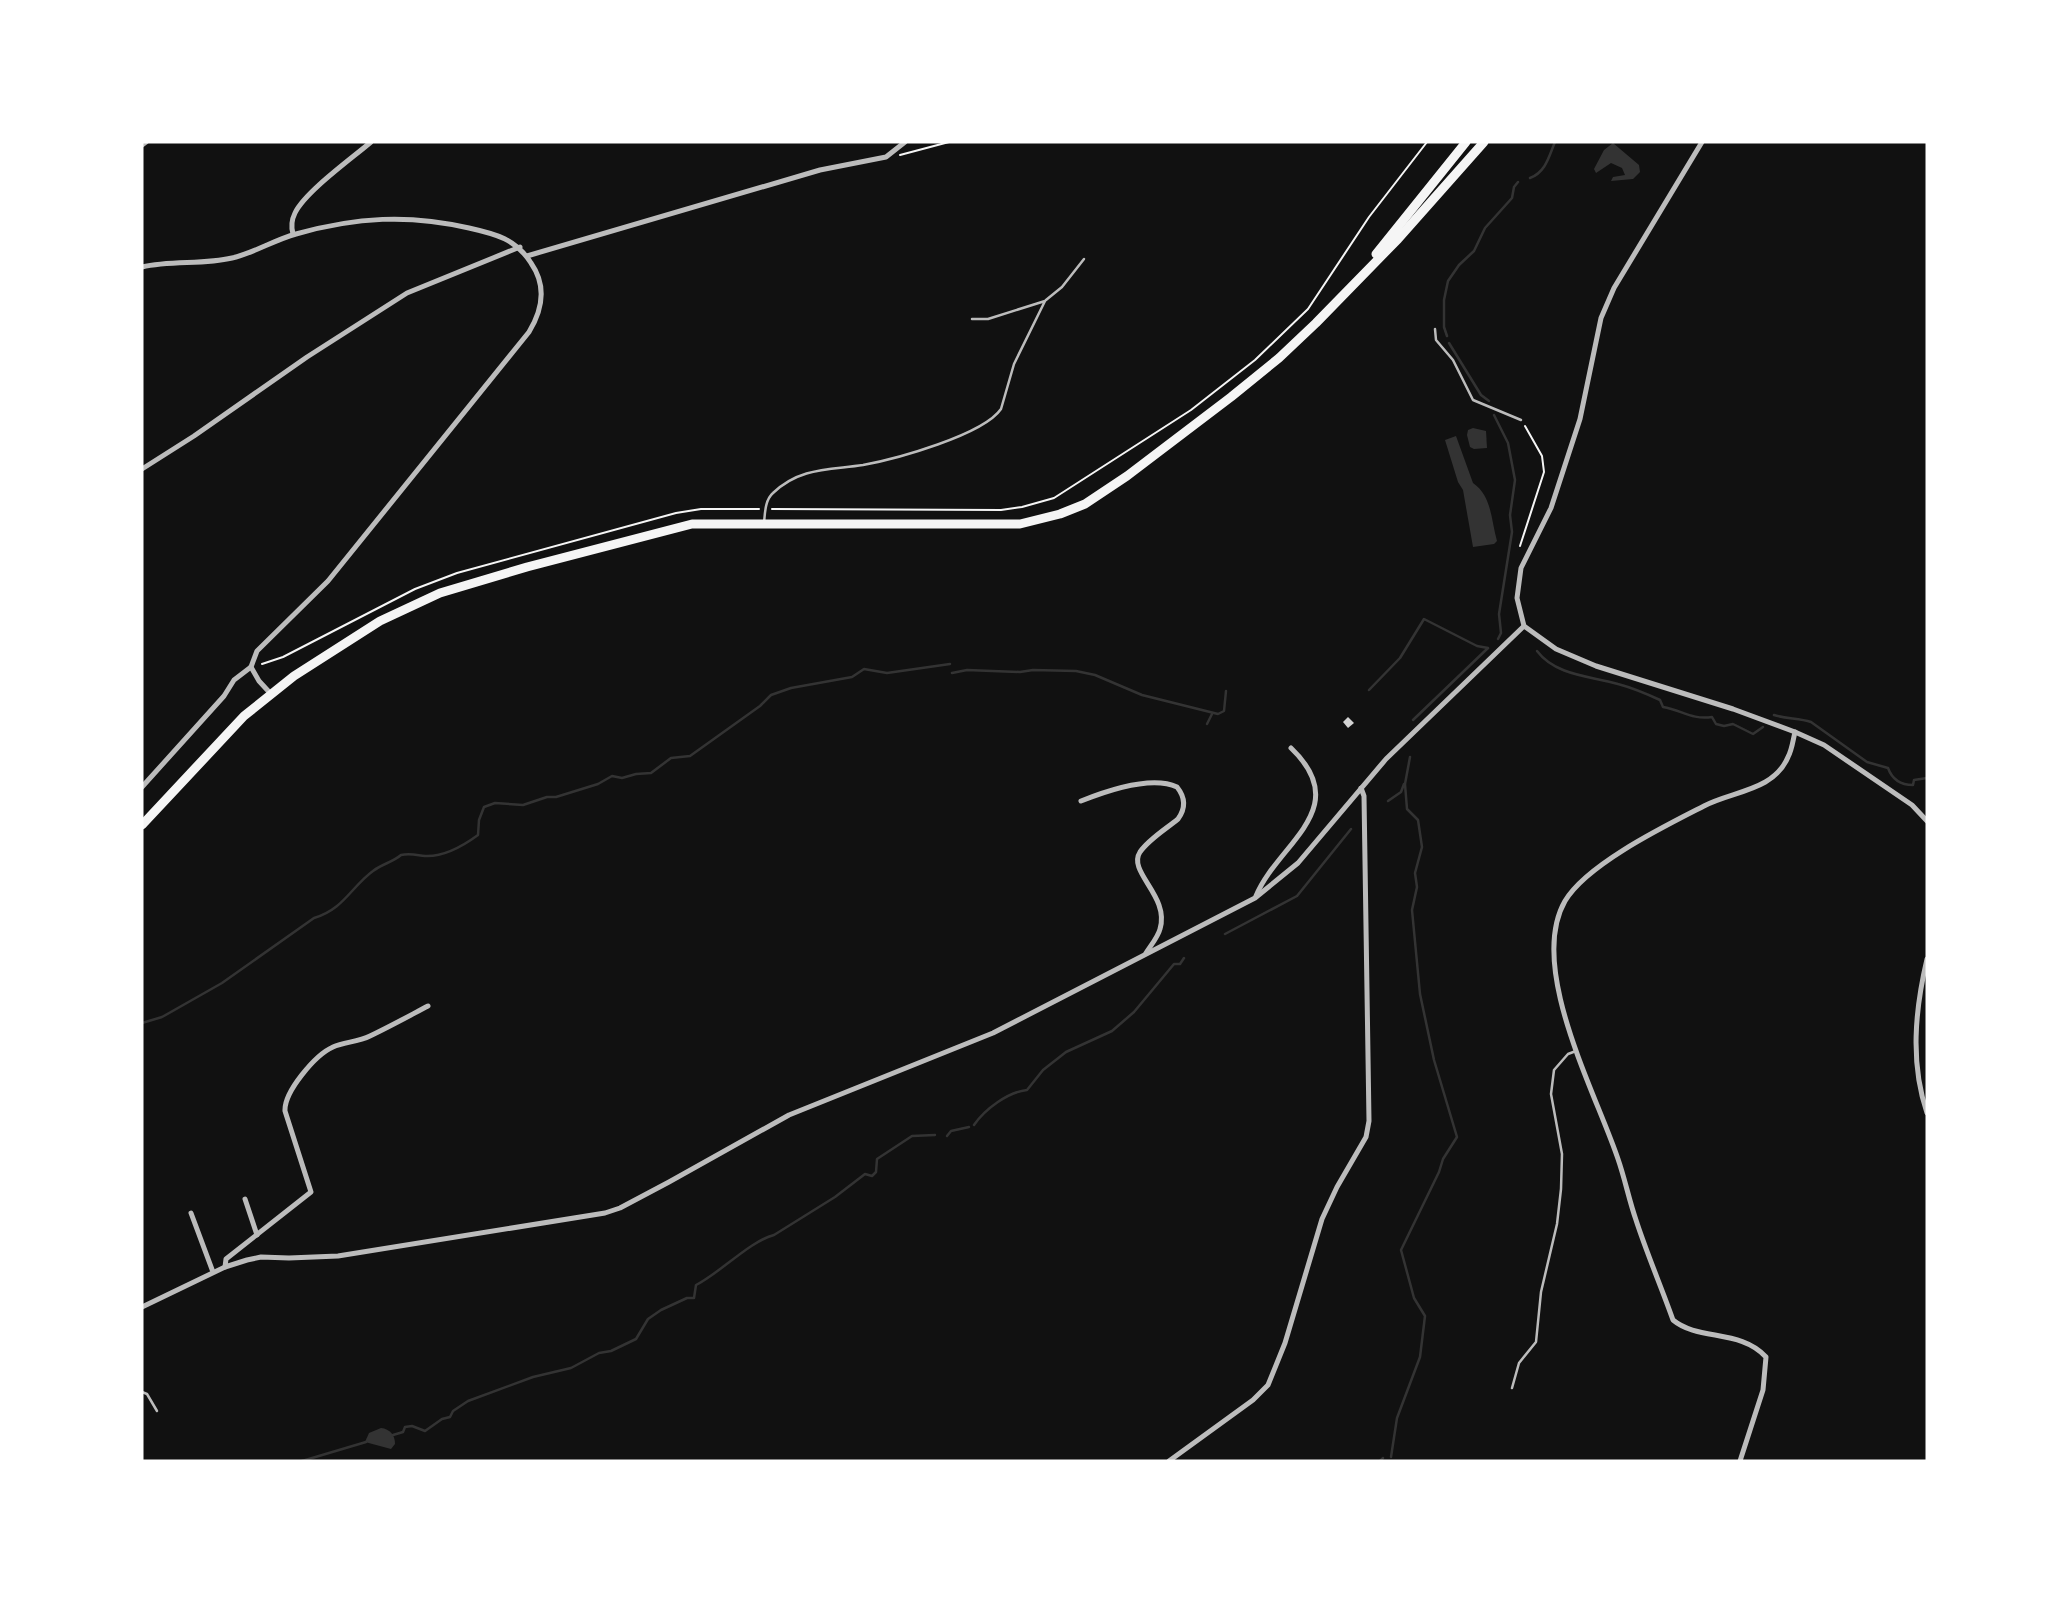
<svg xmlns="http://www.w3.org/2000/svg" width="2069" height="1603" font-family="'IBM Plex Sans',sans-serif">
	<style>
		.water { fill: #333 }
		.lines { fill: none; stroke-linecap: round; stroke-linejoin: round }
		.stream { stroke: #333; stroke-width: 2.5 }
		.building { fill: #d3d3d3 }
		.path { stroke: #f5f5f5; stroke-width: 2 }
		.service { stroke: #bcbcbc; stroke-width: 2.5 }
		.minor { stroke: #bcbcbc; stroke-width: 5 }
		.primary { stroke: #f5f5f5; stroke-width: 9 }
	</style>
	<rect width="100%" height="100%" fill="#111"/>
	<g class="water">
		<polygon points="1613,143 1639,165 1640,172 1633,179 1611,181 1613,177 1625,175 1622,168 1611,163 1596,173 1594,169 1604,150"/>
		<polygon points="1473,428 1486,431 1487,448 1474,449 1470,447 1467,435 1468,430"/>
		<path d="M 1456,436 L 1473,483 C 1492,496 1491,520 1497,541 L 1494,544 L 1473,547 L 1463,490 L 1458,482 L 1445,440 Z"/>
		<path d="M 381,1428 C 390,1429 395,1435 395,1444 L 391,1449 L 365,1442 L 369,1433 Z"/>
	</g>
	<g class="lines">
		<g class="stream">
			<path d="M 1530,178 C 1546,172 1549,156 1555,142"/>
			<polyline points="1447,336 1444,327 1444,300 1448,281 1459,265 1474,251 1485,228 1512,198 1514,187 1518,182"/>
			<polyline points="1449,343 1481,395 1489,401"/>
			<polyline points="1494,415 1508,443 1515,480 1510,515 1512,532 1499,614 1501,633 1498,639"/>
			<path d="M 1537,651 C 1556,676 1591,676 1618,684 C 1633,688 1647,694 1660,700 L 1663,707 C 1682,710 1691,720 1712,717 L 1716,724 L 1724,726 L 1733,724 L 1753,734 L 1763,727"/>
			<polyline points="952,673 967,670 1020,672 1033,670 1076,671 1095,675 1142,695 1218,714 1224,711 1226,691"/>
			<polyline points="1369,690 1400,658 1424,619 1477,646 1488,648"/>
			<path d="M 1774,715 C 1786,719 1799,718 1811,722 L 1867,762 L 1888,768 C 1892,779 1900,785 1913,785 L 1914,780 L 1927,778"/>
			<polyline points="1413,720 1488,648"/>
			<polyline points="1207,724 1212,714"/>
			<polyline points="1388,801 1401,792 1404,784"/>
			<polyline points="1225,934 1297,896 1351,829"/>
			<path d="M 142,1023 L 162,1017 L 222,983 L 314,918 C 344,909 351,887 373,871 C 382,864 393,862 401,855 C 410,853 416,855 425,856 C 444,857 463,846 478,835 L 479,820 L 484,807 L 495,803 L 523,805 L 547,797 L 556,797 L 598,784 L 612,776 L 622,778 L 636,774 L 651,773 L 671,758 L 690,756 L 760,706 L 771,695 L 791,688 L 852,677 L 864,669 L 887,673 L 950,664"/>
			<path d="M 974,1125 C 985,1109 1008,1092 1027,1090 L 1043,1070 L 1066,1052 L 1112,1031 L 1134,1012 L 1174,964 L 1180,964 L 1184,958"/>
			<polyline points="947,1136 951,1131 969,1127"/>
			<path d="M 393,1435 L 403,1432 L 405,1427 L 412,1426 L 425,1431 L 442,1419 L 450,1417 L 453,1411 L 468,1401 L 533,1377 L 571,1368 L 599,1353 L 611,1351 L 636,1339 L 648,1319 L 661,1310 L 687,1298 L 694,1298 L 696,1285 C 720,1273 750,1241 774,1235 L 835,1197 L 865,1174 L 872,1176 L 876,1172 L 877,1159 L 912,1136 L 935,1135"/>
			<polyline points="1391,1457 1397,1418 1420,1357 1425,1316 1414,1298 1401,1250 1439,1172 1443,1159 1457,1137 1434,1060 1420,994 1412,910 1417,887 1415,873 1422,847 1418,820 1407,809 1405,784 1410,757"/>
			<polyline points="302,1461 366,1442"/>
			<polyline points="1380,1461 1383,1458"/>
		</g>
	</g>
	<polygon class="building" points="1348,717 1354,723 1348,728 1343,722"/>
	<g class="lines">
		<g class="path">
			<polyline points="900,155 949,142"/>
			<polyline points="772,509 1001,510 1022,507 1054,498 1191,410 1255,360 1308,309 1369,217 1427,142"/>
			<polyline points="1520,546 1544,472 1542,456 1525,426"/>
			<polyline points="262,664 283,657 415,589 457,573 676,513 701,509 759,509"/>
		</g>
		<g class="service">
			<polyline points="1046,300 1062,287 1084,259"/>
			<polyline points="1435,329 1436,340 1453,360 1473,400 1521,420"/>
			<path d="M 764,523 C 765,513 765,500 773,493 C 800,467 830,470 863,465 C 896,459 983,435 1001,409 L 1014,364 L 1045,301 L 988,319 L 972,319"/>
			<polyline points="1512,1388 1519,1363 1536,1342 1541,1292 1557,1224 1561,1189 1562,1154 1551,1094 1554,1070 1568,1054 1576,1051"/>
			<polyline points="142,1392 147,1394 157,1411"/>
		</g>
		<g class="minor">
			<polyline points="1702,142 1614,288 1601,318 1580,419 1551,508 1521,568 1517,598 1524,626 1556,649 1596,666 1733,709 1795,732 1824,745 1912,805 1927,821"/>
			<polyline points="142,145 146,142"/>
			<path d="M 293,234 C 291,227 291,221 295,213 C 305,192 351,159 371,142"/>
			<polyline points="527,256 820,170 886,157 905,142"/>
			<path d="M 142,267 C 171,260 203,265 232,258 C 254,253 274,240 296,234 C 356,217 409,214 469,228 C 496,234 516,239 531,263 C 547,286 543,309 529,332 L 328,581 L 257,651 L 251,667 L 259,681 L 271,694"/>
			<polyline points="142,469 194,436 307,357 407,293 520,247"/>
			<polyline points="142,787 224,696 234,680 251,667"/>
			<path d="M 1081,801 C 1106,791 1151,775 1177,787 C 1185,797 1186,808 1178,819 C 1166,829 1149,839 1140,852 C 1127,872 1170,896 1160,929 C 1158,937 1151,945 1146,953"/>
			<path d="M 1256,896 C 1277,844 1355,809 1291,748"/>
			<path d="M 1927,959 C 1915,1010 1910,1063 1927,1113"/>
			<polyline points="245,1199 257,1235"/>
			<polyline points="191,1213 213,1272"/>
			<path d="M 225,1267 L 226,1259 L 311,1192 L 285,1111 C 284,1092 315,1055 333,1047 C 344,1042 358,1042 370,1036 C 389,1027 409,1016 428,1006"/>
			<polyline points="142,1307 225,1267 247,1260 261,1257 289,1258 338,1256 605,1213 620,1208 669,1182 789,1115 993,1033 1255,898 1298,863 1386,759 1524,626"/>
			<polyline points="1169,1461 1253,1400 1268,1385 1285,1343 1322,1219 1337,1187 1366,1137 1369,1121 1364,796 1361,788"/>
			<path d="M 1740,1461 L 1763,1390 L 1766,1357 C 1741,1329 1698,1341 1673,1320 C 1661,1286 1647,1254 1636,1220 C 1629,1200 1625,1179 1618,1159 C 1596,1093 1527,967 1565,901 C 1587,864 1665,826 1704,806 C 1732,791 1774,791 1788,757 C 1792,750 1793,740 1795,732"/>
		</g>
		<g class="primary">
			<polyline points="1376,254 1466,142"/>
			<polyline points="142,825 244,716 294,676 380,621 440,593 527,567 692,524 1020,524 1060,514 1085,504 1127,476 1231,397 1279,358 1316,323 1398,239 1484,142"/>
		</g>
	</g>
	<rect width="2069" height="1603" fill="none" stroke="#ffffff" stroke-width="287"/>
</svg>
